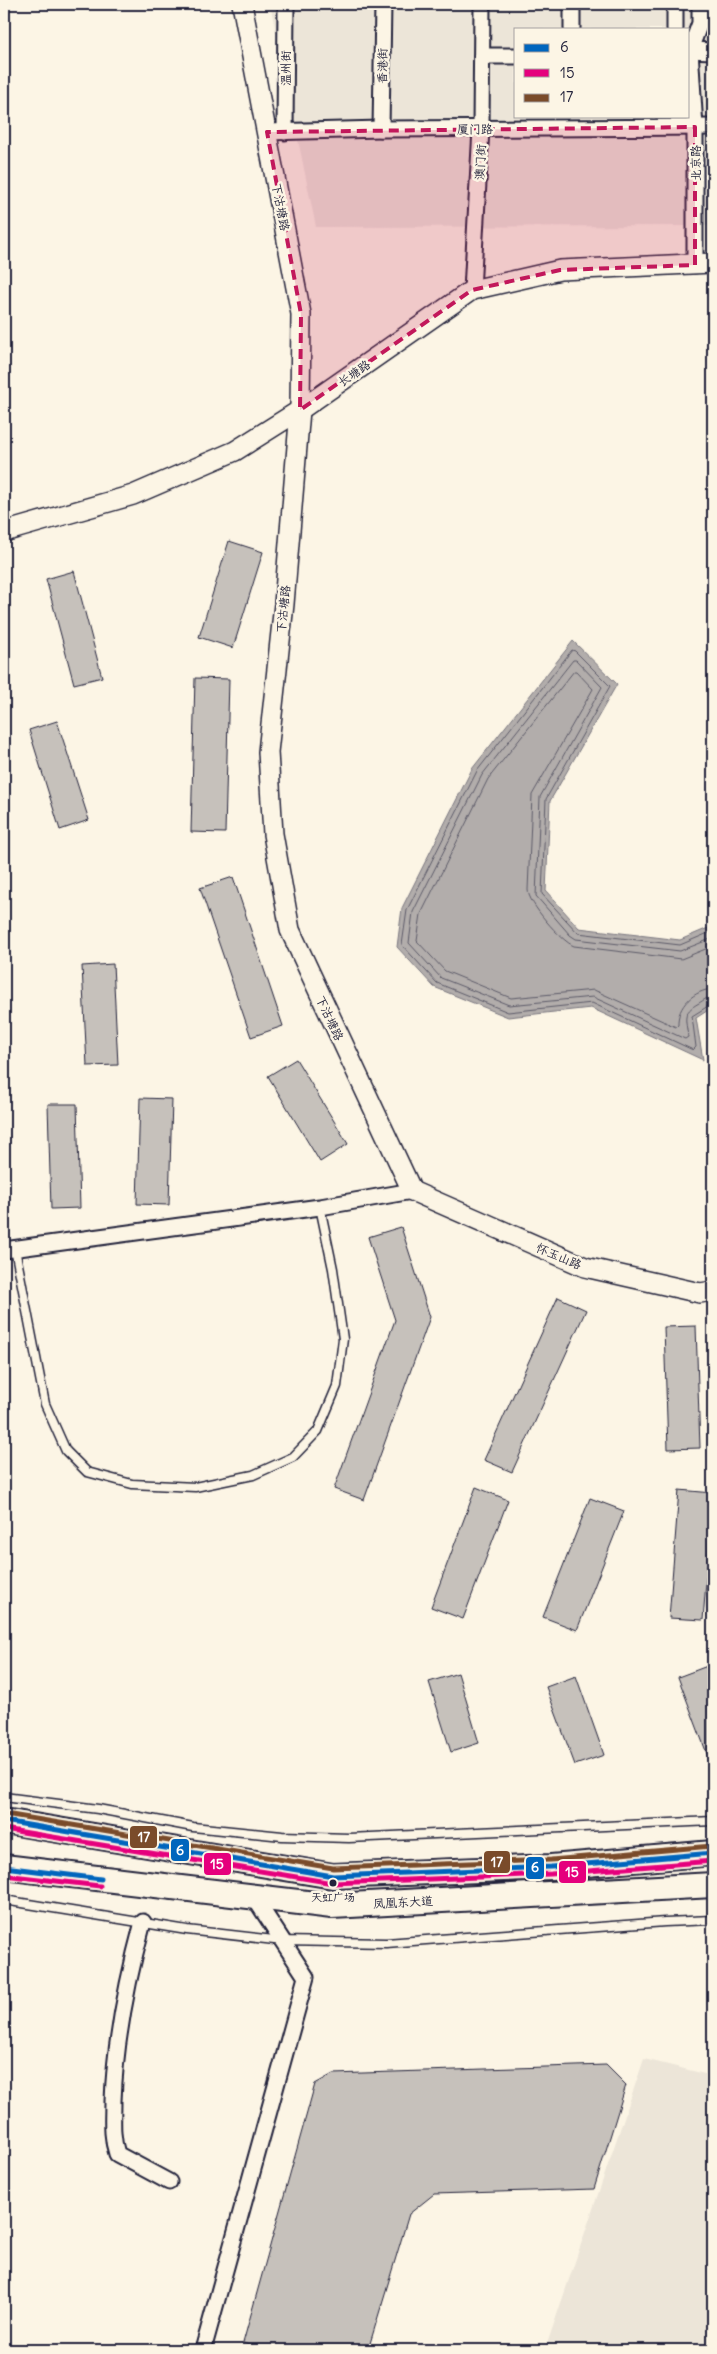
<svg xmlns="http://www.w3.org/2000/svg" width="717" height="2354" font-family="Delius,'LXGW WenKai TC',sans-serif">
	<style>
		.built { fill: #ece5d8; fill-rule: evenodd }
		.water { fill: #b2adab; stroke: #78757e }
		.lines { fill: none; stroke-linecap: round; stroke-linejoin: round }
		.shore { stroke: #5c5a68; stroke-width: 1 }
		.building { fill: #c6c1bb; stroke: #22223b }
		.service-casing { stroke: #22223b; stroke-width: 11 }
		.minor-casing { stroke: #22223b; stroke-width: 19 }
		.tertiary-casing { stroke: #22223b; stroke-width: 22 }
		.primary-casing { stroke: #22223b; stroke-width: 28 }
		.service { stroke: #fcf5e5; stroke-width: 8 }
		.minor { stroke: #fcf5e5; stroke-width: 15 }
		.tertiary { stroke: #fcf5e5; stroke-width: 19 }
		.primary { stroke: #fcf5e5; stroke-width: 24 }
		.bus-1-casing { stroke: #fcf5e5; stroke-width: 9 }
		.bus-2-casing { stroke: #fcf5e5; stroke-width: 9 }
		.bus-3-casing { stroke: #fcf5e5; stroke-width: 9 }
		.bus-1 { stroke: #0065bd; stroke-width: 5 }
		.bus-2 { stroke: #e5007d; stroke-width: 5 }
		.bus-3 { stroke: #7a4b2a; stroke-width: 5 }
		.marked { fill: #c2185b; fill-opacity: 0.2; stroke: #c2185b; stroke-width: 4; stroke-dasharray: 10 6; stroke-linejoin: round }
		.bus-dot { fill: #22223b; stroke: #fcf5e5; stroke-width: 2 }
		.labels { text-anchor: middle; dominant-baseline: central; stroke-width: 5; stroke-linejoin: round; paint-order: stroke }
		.bus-label { font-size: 11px; fill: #22223b; stroke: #fcf5e5 }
		.street-label { font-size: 12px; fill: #22223b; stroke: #fcf5e5 }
		.line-badge { stroke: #fcf5e5; stroke-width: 2 }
		.badge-label { font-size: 14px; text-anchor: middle; font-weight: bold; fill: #fff }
	</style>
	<rect width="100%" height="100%" fill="#fcf5e5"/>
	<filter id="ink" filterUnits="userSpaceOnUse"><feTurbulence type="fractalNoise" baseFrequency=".02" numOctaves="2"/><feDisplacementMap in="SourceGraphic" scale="10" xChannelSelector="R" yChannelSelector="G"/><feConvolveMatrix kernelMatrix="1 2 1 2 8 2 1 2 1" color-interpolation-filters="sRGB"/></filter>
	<g filter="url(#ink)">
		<g class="built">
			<path d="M 270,4 L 713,4 L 713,226 L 316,227 ZM 516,29 L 688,29 L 688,116 L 516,116 Z"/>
			<polygon points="644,2059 713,2076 713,2350 545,2350"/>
		</g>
		<polygon class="water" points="573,641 617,684 550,801 546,891 579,928 680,940 713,926 713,1007 696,1018 703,1060 591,1008 508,1017 434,987 397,947 402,908 472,769"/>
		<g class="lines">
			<g class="shore">
				<polyline points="713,931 680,945 578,933 542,894 546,799 610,686 575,651 572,650 477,771 407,910 402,945 437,983 508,1012 592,1003 693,1050 696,1047 692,1016 713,1003"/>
				<path d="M 713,938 L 680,951 L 576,939 L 570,935 L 536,896 L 540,797 L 602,687 L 576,660 L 573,660 L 482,775 L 413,912 L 409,943 L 441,978 L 509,1005 L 593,997 L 685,1039 L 688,1037 C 686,1019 681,1013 699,1003 C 704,1000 707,997 713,997"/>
				<path d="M 713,946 L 681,959 L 574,946 C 561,941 528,903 528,890 L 532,795 L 593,689 L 576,671 L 574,671 L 488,779 L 421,914 L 417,941 L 445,971 L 511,998 L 594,990 L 676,1027 L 678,1025 C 677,1006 694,990 713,989"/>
			</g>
		</g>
		<g class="building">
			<polygon points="229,541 263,552 233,648 199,637"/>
			<polygon points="74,571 102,677 74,684 46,579"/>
			<polygon points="195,678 229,679 225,833 191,832"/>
			<polygon points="57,721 89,820 60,830 29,730"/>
			<polygon points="233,877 283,1026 251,1037 200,888"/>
			<polygon points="113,964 118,1065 87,1066 82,966"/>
			<polygon points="296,1059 348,1144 320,1162 268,1076"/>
			<polygon points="140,1098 172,1099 169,1205 137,1204"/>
			<polygon points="48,1104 77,1104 80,1208 51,1209"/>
			<polygon points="401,1227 430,1317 364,1500 334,1489 395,1320 368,1237"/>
			<polygon points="558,1297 586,1310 512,1472 484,1460"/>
			<polygon points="696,1326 700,1448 668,1449 664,1327"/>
			<polygon points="476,1487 508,1500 463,1619 431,1607"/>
			<polygon points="679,1490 713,1493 703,1620 669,1618"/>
			<polygon points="590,1498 624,1511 577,1630 543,1617"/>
			<polygon points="710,1665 713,1673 712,1767 678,1677"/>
			<polygon points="458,1673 479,1743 451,1752 429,1682"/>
			<polygon points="576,1676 604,1755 575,1765 546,1687"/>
			<polygon points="606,2065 626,2085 594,2189 434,2194 409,2214 368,2350 265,2350 243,2343 315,2084 333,2074"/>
		</g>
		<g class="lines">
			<g class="service-casing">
				<g id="service">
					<polyline points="15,1249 45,1404 66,1451 87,1472 132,1484 195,1487 253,1475 293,1457 318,1431 337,1386 343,1339 333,1269 320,1207"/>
					<polyline points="4,1797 98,1809 193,1827 282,1836 349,1838 713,1821"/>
					<polyline points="4,1900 187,1930 283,1941 386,1943 665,1922 713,1920"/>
				</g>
			</g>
			<g class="minor-casing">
				<g id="minor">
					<polyline points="572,4 572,29"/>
					<polyline points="675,4 675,29"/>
					<polyline points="688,50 713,51"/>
					<polyline points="482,56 516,56"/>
					<polyline points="381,129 383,4"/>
					<polyline points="267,132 381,129 713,127"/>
					<polyline points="285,132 286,4"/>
					<polyline points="695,265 695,127 690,50 700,23 700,4"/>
					<polyline points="472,290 481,129 482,4"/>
					<polyline points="4,1250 320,1207 412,1191"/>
					<path d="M 143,1922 C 127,1981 115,2040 113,2101 C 113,2119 111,2136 117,2154 L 169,2182"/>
					<polyline points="203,2350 306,1977 254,1897"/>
				</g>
			</g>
			<g class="tertiary-casing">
				<g id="tertiary">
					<polyline points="242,4 301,314 300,410 284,604 268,752 273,834 290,930 412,1191 585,1267 700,1293 713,1291"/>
					<polyline points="4,532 133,495 235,451 300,410 472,290 560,270 713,263"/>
				</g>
			</g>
			<g class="primary-casing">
				<g id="primary">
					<polyline points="4,1821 333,1876 551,1867 713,1853"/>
					<polyline points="4,1867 332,1906 713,1885"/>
				</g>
			</g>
			<use href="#service" class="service"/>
			<use href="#minor" class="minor"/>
			<use href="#tertiary" class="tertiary"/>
			<use href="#primary" class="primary"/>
			<g class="bus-1-casing">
				<g id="bus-1">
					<polyline points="4,1821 333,1876 551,1867 713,1853"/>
					<polyline points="4,1867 101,1879"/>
				</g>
			</g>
			<g class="bus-2-casing">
				<g id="bus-2">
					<polyline points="4,1829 333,1883 551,1874 713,1861"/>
					<polyline points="4,1875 100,1886"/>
				</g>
			</g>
			<g class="bus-3-casing">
				<polyline id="bus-3" points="5,1814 333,1868 551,1860 712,1846"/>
			</g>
			<use href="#bus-1" class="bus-1"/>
			<use href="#bus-2" class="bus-2"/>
			<use href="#bus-3" class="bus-3"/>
		</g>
	</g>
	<path class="marked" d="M 695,127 L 695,265 L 560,270 L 472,290 L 300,410 L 301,314 L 267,132 Z"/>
	<circle class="bus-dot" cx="333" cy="1883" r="4.5"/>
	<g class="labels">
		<g class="bus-label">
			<text x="333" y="1897">天虹广场</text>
		</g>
		<g class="street-label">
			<text transform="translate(382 66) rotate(-89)">香港街</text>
			<text transform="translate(285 68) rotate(-90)">温州街</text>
			<text transform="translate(475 129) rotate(-1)">厦门路</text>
			<text transform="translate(480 162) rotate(-87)">澳门街</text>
			<text transform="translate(695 163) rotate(-90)">北京路</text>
			<text transform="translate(281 207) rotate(79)">下沽塘路</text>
			<text transform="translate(354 373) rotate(-35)">长塘路</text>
			<text transform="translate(283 609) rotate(-84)">下沽塘路</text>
			<text transform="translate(330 1018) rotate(65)">下沽塘路</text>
			<text transform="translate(559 1256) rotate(23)">怀玉山路</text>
			<text transform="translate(403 1902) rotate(-3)">凤凰东大道</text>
		</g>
	</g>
	<g class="line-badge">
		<rect x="129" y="1825" width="29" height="24" rx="5" fill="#7a4b2a"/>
		<rect x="170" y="1838" width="20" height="24" rx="5" fill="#0065bd"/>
		<rect x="483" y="1850" width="28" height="24" rx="5" fill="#7a4b2a"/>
		<rect x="203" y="1852" width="29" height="24" rx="5" fill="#e5007d"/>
		<rect x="525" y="1856" width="20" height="24" rx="5" fill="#0065bd"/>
		<rect x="558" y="1860" width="29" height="24" rx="5" fill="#e5007d"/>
	</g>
	<g class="badge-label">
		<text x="144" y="1842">17</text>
		<text x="180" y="1855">6</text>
		<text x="497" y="1867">17</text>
		<text x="217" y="1869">15</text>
		<text x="535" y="1872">6</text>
		<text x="572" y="1877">15</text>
	</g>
	<rect width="717" height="2354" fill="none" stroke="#fcf5e5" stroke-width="20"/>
	<rect x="10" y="10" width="697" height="2334" fill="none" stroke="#22223b" stroke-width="2" filter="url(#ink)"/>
	<rect x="514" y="28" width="175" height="90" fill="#fcf5e5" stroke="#a5a1a1"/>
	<rect x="524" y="44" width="25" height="8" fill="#0065bd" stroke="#a5a1a1"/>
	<text x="560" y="52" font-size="15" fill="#22223b">6</text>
	<rect x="524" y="69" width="25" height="8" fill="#e5007d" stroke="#a5a1a1"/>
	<text x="560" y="78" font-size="15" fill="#22223b">15</text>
	<rect x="524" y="94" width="25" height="8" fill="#7a4b2a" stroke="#a5a1a1"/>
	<text x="560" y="102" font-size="15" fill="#22223b">17</text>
</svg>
